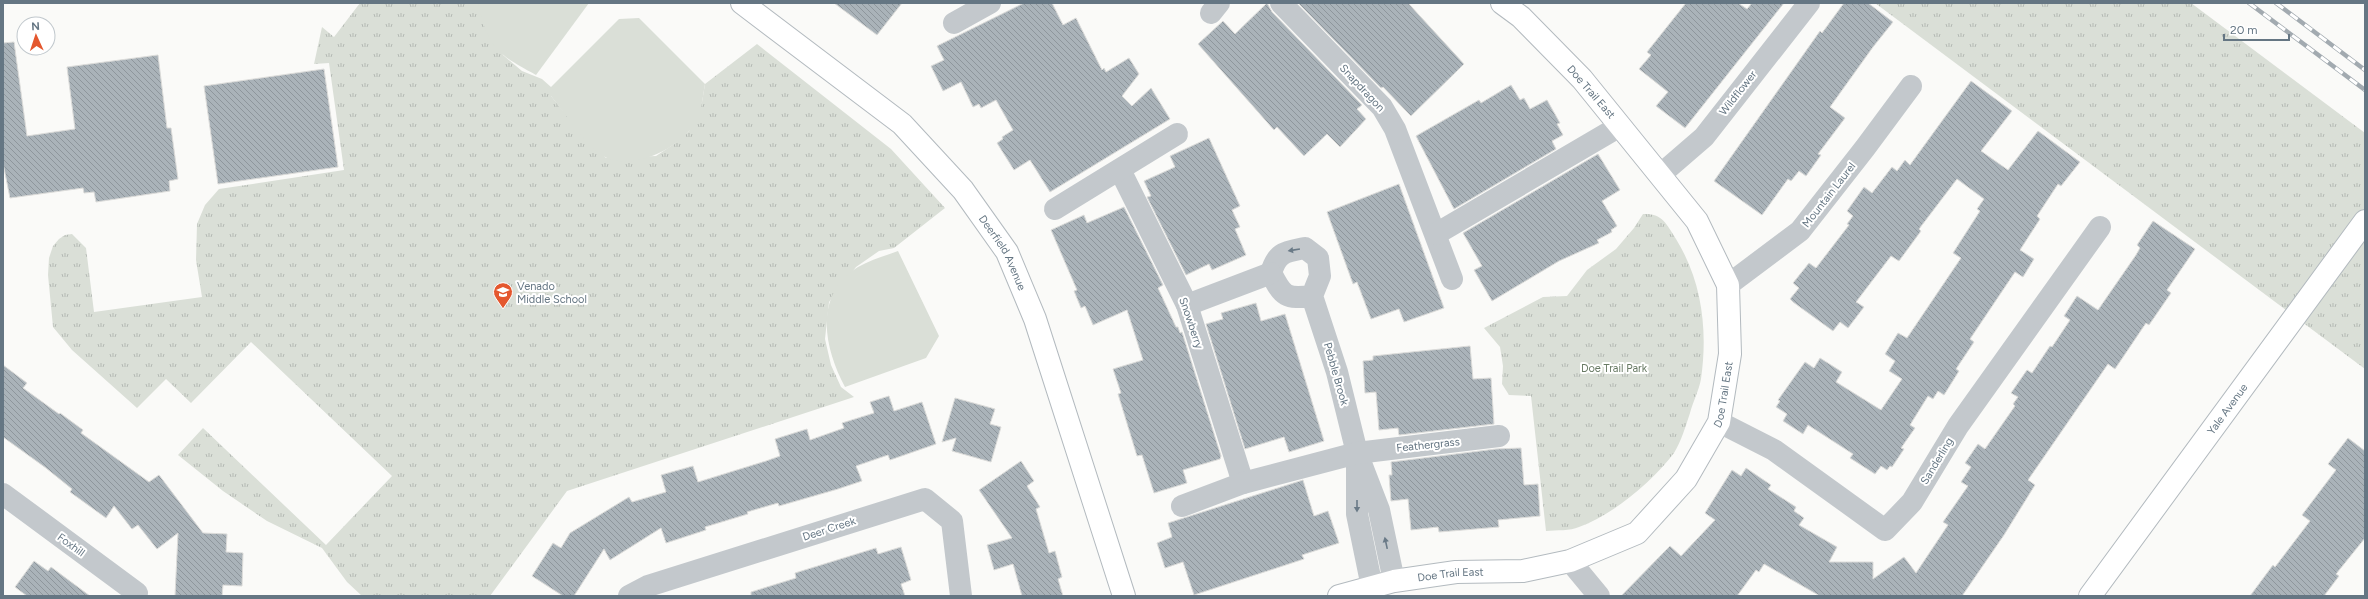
<svg xmlns="http://www.w3.org/2000/svg" width="2368" height="599" font-family="Figtree,sans-serif">
	<style>
		.grass { fill: url(#grass-tufts) }
		.pitch { fill: #dadfd7 }
		.building { fill: url(#building-back-hatch); stroke: #dcdcda }
		.lines { fill: none; stroke-linecap: round; stroke-linejoin: round }
		.secondary-casing { stroke: #b3babf; stroke-width: 24 }
		.street { stroke: #c3c8cc; stroke-width: 22 }
		.secondary { stroke: #fff; stroke-width: 22 }
		.rail-casing { stroke: #a2aab0; stroke-width: 4.5 }
		.rail { stroke: #fff; stroke-width: 3; stroke-dasharray: 9; stroke-linecap: butt }
		.oneway { fill: #6a7a87 }
		.labels { text-anchor: middle; dominant-baseline: central; stroke-width: 4; stroke-linejoin: round; paint-order: stroke }
		.street-label { font-size: 11px; fill: #657683; stroke: #fff }
		.poi-label { font-size: 11px; fill: #657683; stroke: #fff; text-anchor: start }
		.park-label { font-size: 11px; fill: #687a64; stroke: #fff }
	</style>
	<defs>
		<pattern id="grass-tufts" width="24" height="20" patternUnits="userSpaceOnUse"><rect width="24" height="20" fill="#dadfd7"/><path d="M3 7l-1-3M5 7V3M7 7l1-3M15 17l-1-3M17 17v-4M19 17l1-3" fill="none" stroke="#b4b9b4"/></pattern>
		<pattern id="building-back-hatch" width="6" height="6" patternUnits="userSpaceOnUse"><rect width="6" height="6" fill="#aab3b9"/><path d="M-1 5l2 2M0 0l6 6M5-1l2 2" fill="none" stroke="#8e969c"/></pattern>
	</defs>
	<rect width="100%" height="100%" fill="#fafaf8"/>
	<g class="grass">
		<polygon points="360,3 483,3 503,55 522,71 542,79 551,87 551,96 590,144 606,158 656,156 674,144 689,131 702,102 705,84 757,44 891,149 945,208 894,248 879,251 856,267 829,302 825,339 831,365 841,387 854,397 567,491 490,596 362,596 347,582 322,548 267,521 223,491 178,455 203,428 326,545 392,476 251,342 191,403 166,379 137,408 72,350 53,327 48,275 49,258 53,246 59,239 65,235 72,234 86,248 94,312 202,297 196,260 197,224 205,205 219,189 344,170 329,63 314,64 322,27 334,37"/>
		<polygon points="1875,3 2191,3 2365,133 2365,369"/>
		<path d="M 1643,214 C 1662,213 1666,223 1676,239 C 1702,281 1708,330 1701,379 C 1699,390 1693,402 1690,413 C 1686,425 1681,442 1674,453 C 1653,481 1613,515 1579,527 C 1570,531 1557,530 1546,531 L 1531,396 L 1509,395 L 1502,384 L 1503,366 L 1500,347 L 1484,328 L 1543,297 L 1567,296 L 1587,270 L 1616,249 L 1634,228 Z"/>
	</g>
	<g class="pitch">
		<path d="M 478,3 L 589,3 L 536,75 C 497,54 488,48 478,3 Z"/>
		<path d="M 639,18 L 705,84 C 703,95 702,108 697,119 C 684,147 632,173 603,156 C 587,147 564,112 551,96 L 551,87 L 619,19 Z"/>
		<path d="M 898,251 L 939,336 L 926,358 L 845,387 C 824,348 813,295 858,267 C 870,260 885,256 898,251 Z"/>
	</g>
	<g class="building">
		<polygon points="834,3 902,3 877,35"/>
		<polygon points="1024,3 1052,3 1063,25 1076,18 1102,70 1104,68 1106,72 1129,58 1139,74 1122,96 1132,106 1151,88 1170,119 1050,192 1030,160 1014,170 997,143 1003,139 1002,137 1013,130 996,100 981,108 979,104 973,107 961,82 943,91 931,66 944,60 937,46"/>
		<polygon points="1267,3 1272,12 1362,105 1357,109 1366,119 1340,147 1327,134 1304,156 1277,127 1274,130 1198,44 1223,21 1235,34"/>
		<polygon points="1298,3 1408,3 1464,64 1411,116 1383,87 1381,88"/>
		<polygon points="1686,3 1738,3 1747,9 1752,3 1784,3 1685,128 1656,106 1668,92 1639,69 1651,55 1647,52"/>
		<polygon points="1844,3 1868,3 1893,22 1873,47 1830,107 1845,118 1818,154 1821,155 1806,176 1799,171 1791,181 1788,179 1762,215 1714,181 1820,31 1822,33"/>
		<polygon points="14,42 27,136 75,129 67,67 158,55 167,128 171,128 178,179 169,181 170,191 96,202 94,192 84,193 83,188 10,198 3,163 3,43"/>
		<polygon points="324,69 338,167 218,184 204,86"/>
		<polygon points="1971,81 2012,111 1981,151 2008,170 2038,131 2080,162 2061,186 2058,184 2037,216 2040,219 2020,250 2034,259 2023,277 2015,272 1970,339 1974,342 1956,369 1959,371 1944,395 1938,391 1933,399 1928,396 1910,425 1915,428 1901,448 1904,449 1892,467 1890,466 1887,470 1881,466 1875,474 1850,458 1853,454 1808,425 1803,434 1783,421 1787,414 1776,407 1780,401 1778,400 1805,362 1814,368 1820,358 1842,372 1836,382 1881,410 1902,379 1889,371 1895,361 1885,354 1898,333 1907,338 1961,258 1953,253 1980,211 1977,209 1984,199 1957,179 1919,229 1921,231 1899,261 1891,256 1856,302 1864,307 1848,328 1840,322 1833,331 1793,302 1790,299 1799,288 1793,283 1809,263 1816,268 1849,225 1847,224 1853,216 1847,211 1864,187 1872,193 1892,167 1897,171 1905,160 1910,165"/>
		<polygon points="1511,85 1520,100 1524,98 1530,109 1547,100 1560,123 1557,124 1563,135 1552,141 1556,149 1454,209 1416,136 1479,100 1481,103"/>
		<polygon points="1209,138 1240,206 1232,210 1240,227 1235,229 1246,255 1212,270 1209,264 1186,275 1147,197 1151,196 1144,181 1175,167 1170,156"/>
		<polygon points="1598,154 1620,190 1602,201 1617,226 1611,230 1612,232 1597,240 1599,243 1559,261 1492,301 1474,270 1482,266 1463,233"/>
		<polygon points="1399,184 1444,308 1404,322 1399,309 1371,319 1357,282 1353,284 1327,212"/>
		<polygon points="1124,207 1163,285 1158,288 1176,327 1178,327 1180,333 1182,332 1221,456 1220,459 1183,470 1187,483 1154,493 1142,455 1137,456 1118,394 1121,393 1113,369 1143,360 1127,310 1093,325 1085,306 1081,308 1074,291 1077,290 1051,230 1084,215 1087,223"/>
		<polygon points="2153,221 2195,249 2167,290 2171,293 2149,325 2146,323 2115,369 2108,364 2028,480 2035,485 2004,535 1962,596 1820,596 1764,564 1759,572 1756,570 1737,596 1621,596 1670,546 1681,556 1715,520 1705,513 1732,470 1741,476 1746,468 1771,485 1768,489 1796,507 1794,511 1804,518 1799,525 1837,547 1829,562 1873,562 1873,579 1904,557 1916,573 1948,525 1943,522 1968,486 1961,482 1971,467 1965,463 1978,444 1985,449 2015,406 2013,404 2018,397 2011,393 2027,370 2032,373 2050,346 2052,347 2070,320 2064,316 2077,296 2098,310 2136,255 2140,248 2137,245"/>
		<polygon points="1256,303 1261,321 1285,314 1324,441 1289,452 1284,437 1245,449 1206,324 1223,319 1221,313"/>
		<polygon points="1470,346 1473,379 1491,378 1494,424 1399,435 1398,428 1379,430 1376,392 1365,393 1363,361 1373,360 1373,356"/>
		<polygon points="3,365 27,383 23,388 59,414 60,413 83,430 81,433 149,482 159,475 203,533 227,534 226,552 243,553 242,586 223,585 222,596 175,596 178,533 157,549 138,525 132,529 114,506 106,518 70,492 72,489 46,468 3,437"/>
		<polygon points="889,396 894,411 922,402 936,444 890,460 888,455 856,466 862,481 838,489 779,506 778,503 747,512 748,514 705,527 706,530 666,543 661,528 610,560 604,549 574,596 563,596 532,576 553,543 561,548 570,533 629,497 632,502 666,492 661,475 693,466 698,482 766,461 780,456 775,439 807,429 810,440 844,428 842,423 874,413 870,402"/>
		<polygon points="955,398 995,409 990,424 1001,427 991,462 952,451 956,438 942,442"/>
		<polygon points="2348,438 2365,451 2365,538 2336,574 2339,576 2324,596 2250,596 2273,565 2275,567 2310,521 2302,515 2336,470 2328,464"/>
		<polygon points="1521,448 1524,485 1538,484 1540,516 1498,520 1499,527 1439,532 1438,527 1411,530 1408,499 1391,501 1389,475 1392,475 1391,462 1496,449"/>
		<polygon points="1021,461 1034,481 1027,486 1040,507 1036,509 1049,553 1055,551 1062,577 1058,579 1063,596 1022,596 1013,564 994,570 987,545 1012,538 979,490"/>
		<polygon points="1303,480 1314,516 1328,511 1339,543 1302,555 1304,559 1194,595 1183,562 1165,568 1157,543 1172,537 1168,523"/>
		<polygon points="901,547 911,580 901,584 905,596 751,596 751,592 796,578 795,573 876,548 878,554"/>
		<polygon points="34,561 48,571 51,567 90,596 27,596 15,587"/>
	</g>
	<g class="lines">
		<g class="secondary-casing">
			<g id="secondary">
				<path id="s1" d="M 742,3 L 902,124 L 963,190 L 1007,252 L 1035,319 L 1124,596"/>
				<path id="s2" d="M 1339,596 L 1394,581 L 1456,572 L 1523,571 L 1570,561 L 1637,533 L 1686,479 L 1719,422 L 1730,354 L 1728,285 L 1697,221 L 1582,79 L 1521,17 L 1502,3"/>
				<path id="s3" d="M 2090,596 L 2365,221"/>
			</g>
		</g>
		<g class="street">
			<polyline points="1281,3 1382,107 1395,129 1452,279"/>
			<polyline points="1211,13 1219,3"/>
			<polyline points="954,23 990,3"/>
			<polyline points="1120,170 1187,305 1243,483"/>
			<polyline points="1660,175 1704,137 1809,3"/>
			<polyline points="1055,209 1177,134"/>
			<polyline points="1436,234 1620,126"/>
			<polyline points="1728,285 1800,231 1865,148 1911,86"/>
			<path d="M 1312,296 C 1286,299 1283,297 1271,273 C 1277,252 1285,252 1305,248 L 1318,258 L 1320,276 L 1312,296 L 1337,372 L 1357,453 L 1379,510 L 1394,581"/>
			<polyline points="1187,305 1271,273"/>
			<polyline points="1719,422 1774,450 1885,530 1912,502 1958,426 2100,227"/>
			<polyline points="1357,466 1357,514 1372,587"/>
			<polyline points="3,494 137,593 135,596"/>
			<polyline points="1182,506 1243,483 1357,453 1499,436"/>
			<polyline points="1570,561 1599,596"/>
			<polyline points="629,596 648,586 925,499 952,521 961,596"/>
		</g>
		<use href="#secondary" class="secondary"/>
		<g class="rail-casing">
			<g id="rail">
				<polyline points="2249,3 2365,90"/>
				<polyline points="2276,3 2365,70"/>
			</g>
		</g>
		<use href="#rail" class="rail"/>
	</g>
	<defs><path id="oneway-solid" d="M-6-.8H1V-3.2L6.5 0L1 3.2V.8H-6Z"/></defs>
	<g class="oneway">
		<use href="#oneway-solid" transform="translate(1294 250) rotate(171)"/>
		<use href="#oneway-solid" transform="translate(1357 506) rotate(90)"/>
		<use href="#oneway-solid" transform="translate(1386 543) rotate(-102)"/>
	</g>
	<defs>
		<g id="school-pin" transform="scale(1)"><path d="M0 17L-7.5 6A9.5 9.5 0 1 1 7.5 6Z" fill="#e4572e" stroke="#fff"/><path d="M0-5L7-2L0 1L-7-2ZM-4 1L0 2.5L4 1V4Q0 6-4 4Z" fill="#fff"/></g>
	</defs>
	<g fill-rule="evenodd">
		<use href="#school-pin" x="503" y="292"/>
	</g>
	<g class="labels">
		<g class="street-label">
			<text transform="translate(1362 88) rotate(47)">Snapdragon</text>
			<text transform="translate(1591 92) rotate(49)">Doe Trail East</text>
			<text transform="translate(1738 93) rotate(-52)">Wildflower</text>
			<text transform="translate(1829 195) rotate(-52)">Mountain Laurel</text>
			<text stroke="none"><textPath href="#s1" startOffset="365">Deerfield Avenue</textPath></text>
			<text transform="translate(1191 323) rotate(71)">Snowberry</text>
			<text transform="translate(1336 374) rotate(74)">Pebble Brook</text>
			<text stroke="none"><textPath href="#s2" startOffset="474">Doe Trail East</textPath></text>
			<text stroke="none"><textPath href="#s3" startOffset="232">Yale Avenue</textPath></text>
			<text transform="translate(1428 445) rotate(-6)">Feathergrass</text>
			<text transform="translate(1937 461) rotate(-59)">Sanderling</text>
			<text transform="translate(829 529) rotate(-18)">Deer Creek</text>
			<text transform="translate(71 545) rotate(36)">Foxhill</text>
			<text stroke="none"><textPath href="#s2" startOffset="114">Doe Trail East</textPath></text>
		</g>
		<g class="poi-label">
			<text x="517" y="286">Venado<tspan x="517" dy="13">Middle School</tspan></text>
		</g>
		<g class="park-label">
			<text x="1614" y="368">Doe Trail Park</text>
		</g>
	</g>
	<rect width="2368" height="599" fill="none" stroke="#657683" stroke-width="8"/>
	<g transform="translate(36 36) rotate(357)"><circle r="19" fill="#ffffff" stroke="#c1c8cd"/>
	<path d="M0-3L7 15L0 10L-7 15Z" fill="#e4572e"/>
	<text y="-6" font-size="11" font-weight="bold" text-anchor="middle" fill="#657683">N</text>
	</g>
	<path d="M2224 34v6h65v-6" fill="none" stroke="#657683" stroke-width="2"/>
	<text x="2230" y="34" font-size="12" fill="#657683" stroke="#ffffff" stroke-width="3" paint-order="stroke">20 m</text>
</svg>
